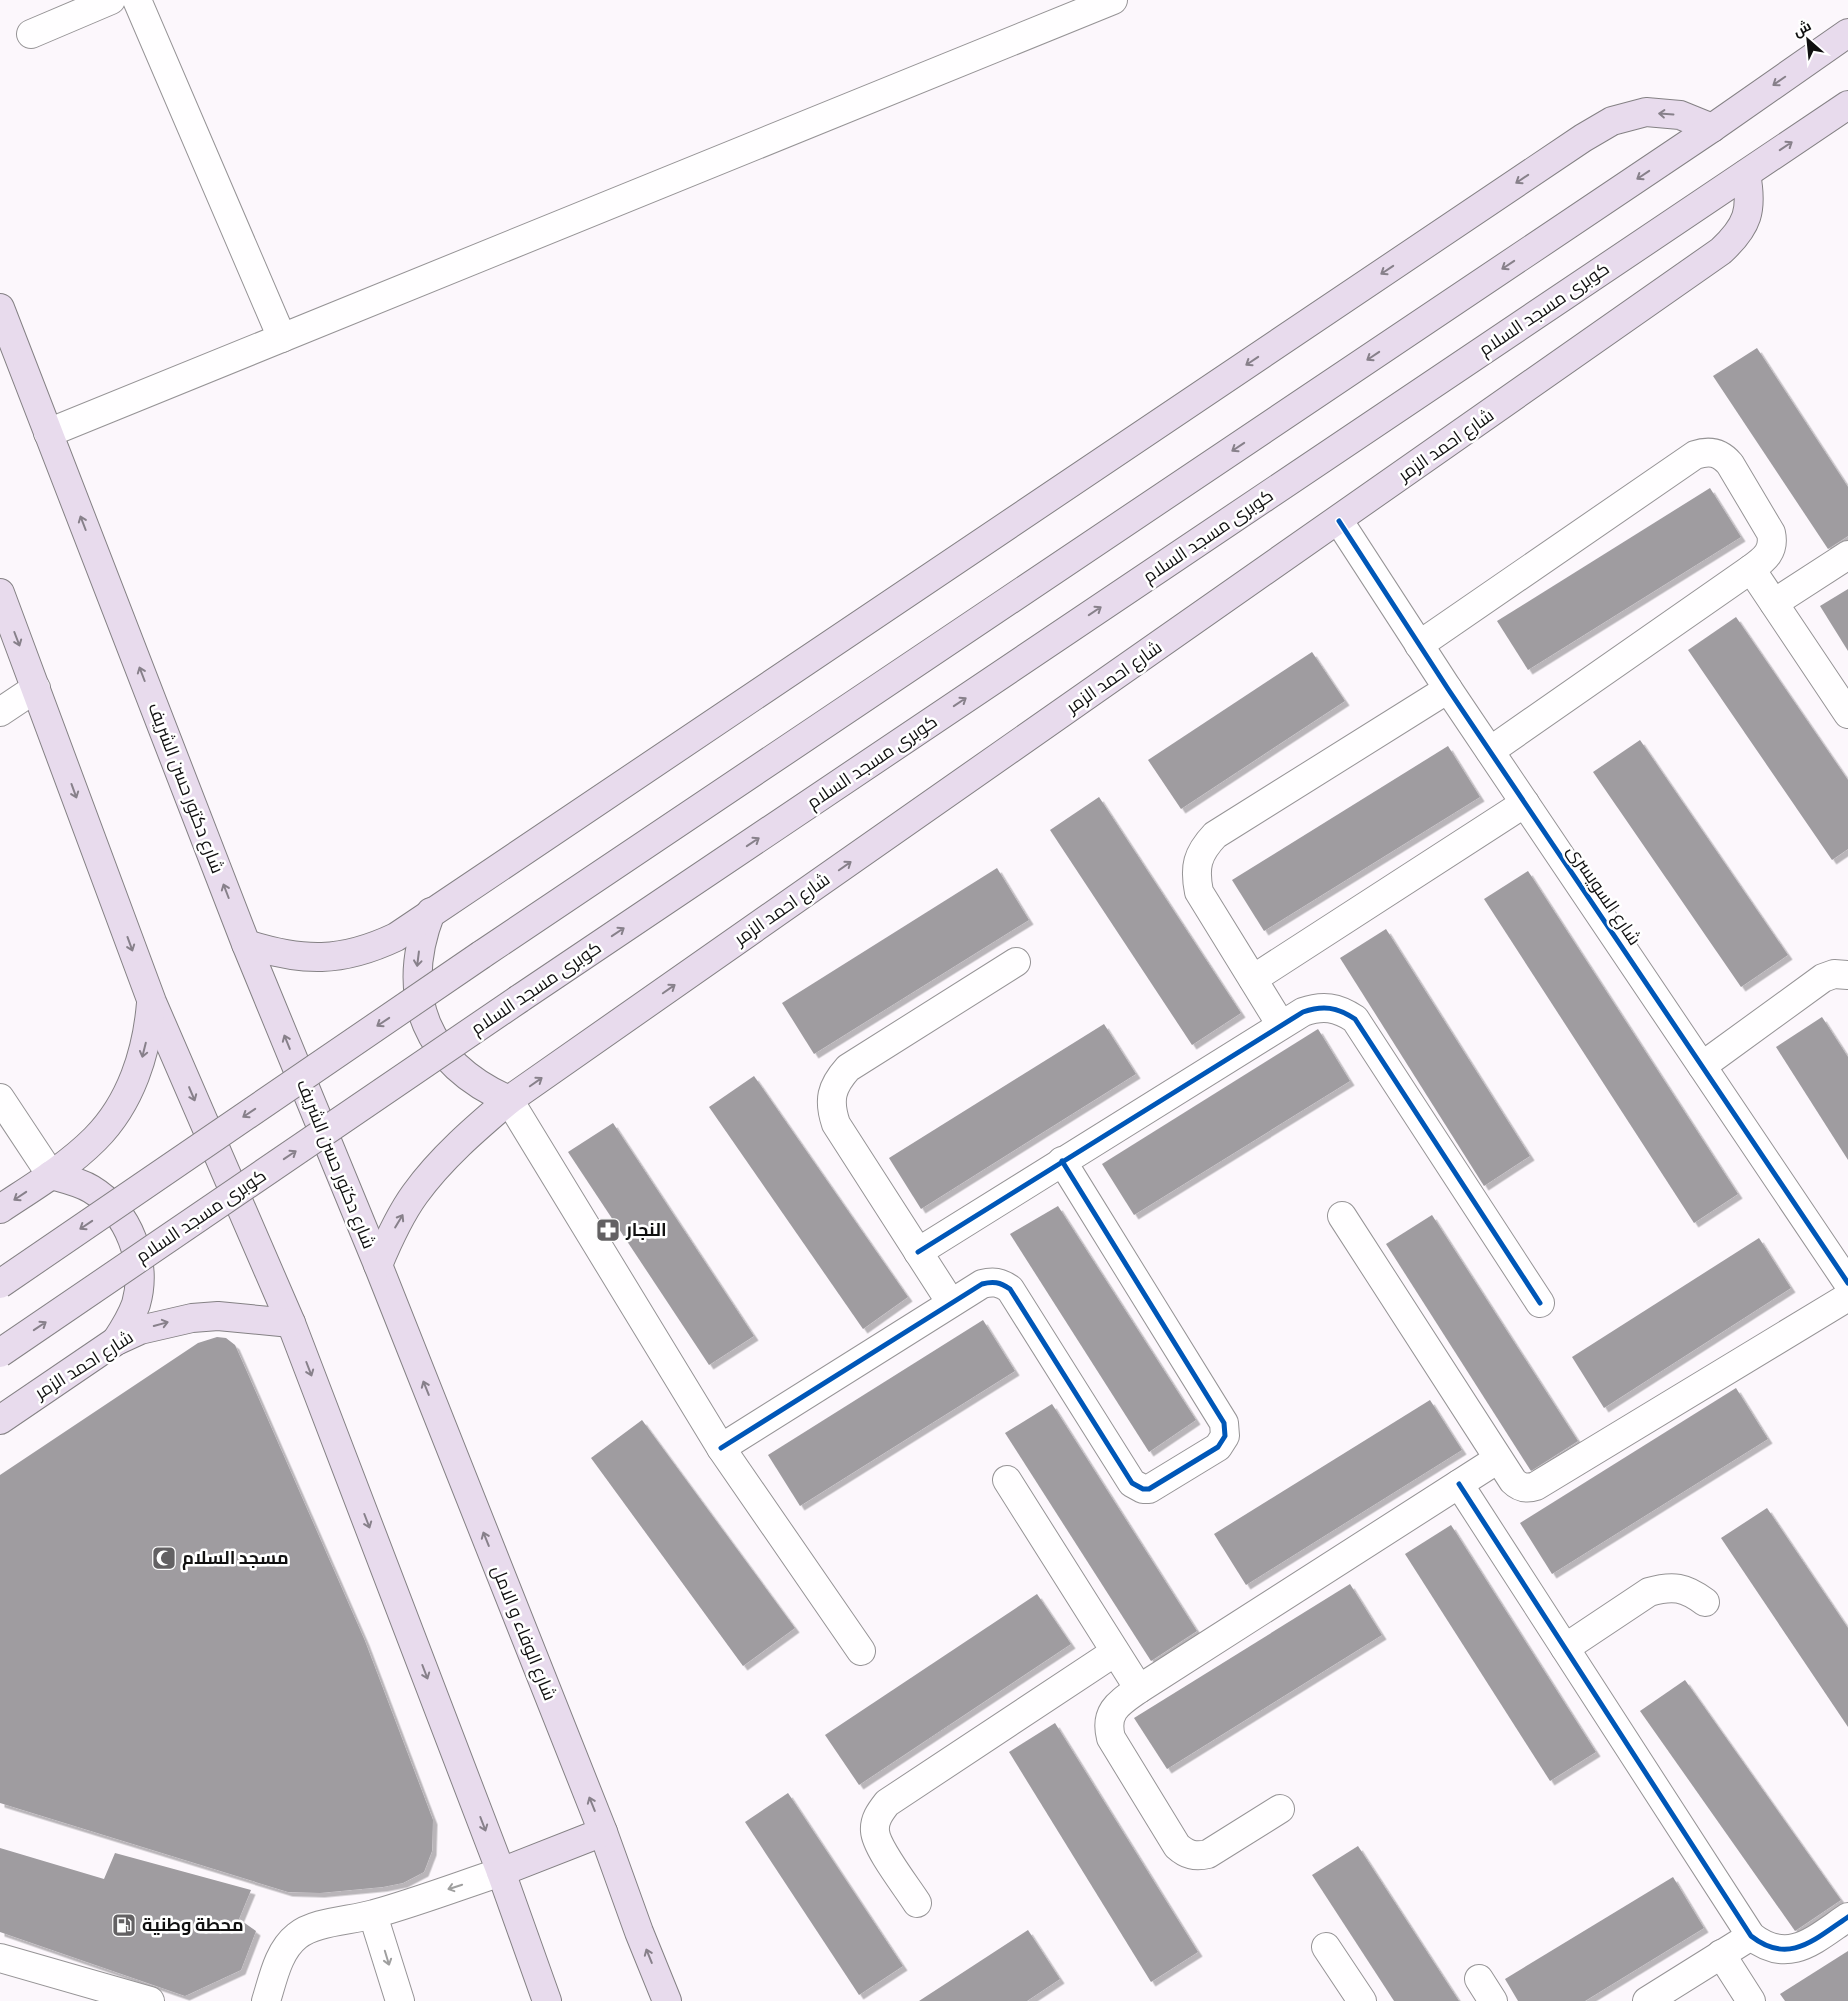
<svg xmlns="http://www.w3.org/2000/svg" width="1848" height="2001" font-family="'Zilla Slab',Cairo,serif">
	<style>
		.building { fill: #9f9ca0; filter: url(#shadow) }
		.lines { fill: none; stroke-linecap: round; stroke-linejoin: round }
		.minor-casing { stroke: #969496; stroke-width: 30 }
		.major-casing { stroke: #848184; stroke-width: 30 }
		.minor { stroke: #fffeff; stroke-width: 28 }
		.major { stroke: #e8dbed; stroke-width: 28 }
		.major-bridge-casing { stroke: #848184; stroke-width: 30; stroke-linecap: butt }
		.major-bridge { stroke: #e8dbed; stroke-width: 28 }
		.cycleway-casing { stroke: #fff; stroke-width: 8 }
		.cycleway { stroke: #0057b8; stroke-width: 5 }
		.oneway { stroke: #87808a }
		.oneway2 { stroke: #9f9f9f }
		.labels { text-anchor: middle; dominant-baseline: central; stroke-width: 5; stroke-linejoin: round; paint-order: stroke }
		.street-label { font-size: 18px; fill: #101010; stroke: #fff }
		.poi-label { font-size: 18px; font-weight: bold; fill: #101010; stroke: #fff; text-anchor: start }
	</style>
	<defs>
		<filter id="shadow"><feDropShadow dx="4.5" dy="4.5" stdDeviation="0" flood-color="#0004"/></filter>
	</defs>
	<rect width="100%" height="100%" fill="#fcf7fc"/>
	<g class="building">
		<polygon points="1757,348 1848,487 1848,536 1828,549 1713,376"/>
		<polygon points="1710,488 1741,537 1528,670 1497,621"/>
		<polygon points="1848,589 1848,651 1820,606"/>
		<polygon points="1736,617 1848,780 1848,849 1832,860 1688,650"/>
		<polygon points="1312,652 1345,701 1181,809 1148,760"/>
		<polygon points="1640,740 1788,955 1741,987 1593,772"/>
		<polygon points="1448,746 1480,797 1264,931 1232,880"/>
		<polygon points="1099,797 1241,1013 1192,1045 1050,830"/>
		<polygon points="997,868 1029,920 814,1054 782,1003"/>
		<polygon points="1528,871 1738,1194 1694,1223 1484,899"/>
		<polygon points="1386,929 1530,1156 1484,1186 1340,958"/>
		<polygon points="1822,1017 1848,1057 1848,1160 1776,1047"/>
		<polygon points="1104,1024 1136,1074 921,1209 889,1158"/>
		<polygon points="1318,1029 1350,1081 1134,1215 1102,1164"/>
		<polygon points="754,1076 908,1297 863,1329 709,1107"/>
		<polygon points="613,1123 754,1336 709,1365 568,1152"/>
		<polygon points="1058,1206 1196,1420 1149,1452 1010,1234"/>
		<polygon points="1432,1215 1578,1441 1531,1471 1386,1244"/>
		<polygon points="1759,1238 1791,1288 1604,1408 1572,1357"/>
		<polygon points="983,1320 1015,1371 800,1506 768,1455"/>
		<polygon points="217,1337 226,1338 235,1345 247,1372 365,1641 433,1820 432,1851 424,1872 403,1883 383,1887 320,1893 288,1892 0,1803 0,1475 198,1343"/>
		<polygon points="1736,1388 1768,1439 1552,1574 1520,1523"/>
		<polygon points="1430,1400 1462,1450 1246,1585 1214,1534"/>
		<polygon points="1052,1404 1197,1631 1151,1661 1005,1433"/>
		<polygon points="642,1420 795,1628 743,1666 591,1458"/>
		<polygon points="1767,1508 1848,1628 1848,1727 1721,1538"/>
		<polygon points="1451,1525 1596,1752 1550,1781 1405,1554"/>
		<polygon points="1350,1584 1382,1635 1167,1769 1134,1718"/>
		<polygon points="1037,1594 1071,1644 859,1785 825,1735"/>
		<polygon points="1685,1680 1841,1900 1795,1931 1640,1711"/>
		<polygon points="1055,1723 1198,1952 1151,1982 1009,1752"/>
		<polygon points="788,1793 903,1966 859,1995 745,1822"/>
		<polygon points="1358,1846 1459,2001 1394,2001 1312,1875"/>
		<polygon points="0,1848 104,1879 115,1853 251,1890 239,1919 256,1931 241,1970 185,1996 0,1932"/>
		<polygon points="1673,1877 1704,1928 1585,2001 1518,2001 1505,1979"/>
		<polygon points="1028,1930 1060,1979 1027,2001 919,2001"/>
		<polygon points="1848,1951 1848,2001 1785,2001 1780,1994"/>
	</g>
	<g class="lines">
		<g class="minor-casing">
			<g id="minor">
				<polyline points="137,0 282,338"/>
				<polyline points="31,34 111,0"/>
				<polyline points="48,433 1113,0"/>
				<polyline points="1339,521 1448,689 1848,1283"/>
				<polyline points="1751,569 1848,714"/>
				<polyline points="1774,603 1848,555"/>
				<path d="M 1419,645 L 1695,455 C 1710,450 1720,452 1730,464 L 1771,533 C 1775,551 1765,559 1751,569 L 1490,751"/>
				<polyline points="0,712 36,688"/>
				<polyline points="1253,979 1525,803"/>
				<path d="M 1281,1025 L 1199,892 C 1194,867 1197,854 1215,835 L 1448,689"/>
				<polyline points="1702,1066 1823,978 1834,974 1848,975"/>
				<polyline points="0,1098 51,1175"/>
				<polyline points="509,1100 721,1448 861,1651"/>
				<path d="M 1342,1216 L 1513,1481 C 1520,1488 1527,1489 1536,1486 L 1848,1297"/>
				<path d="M 918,1252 L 1303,1012 C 1323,1005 1337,1007 1355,1019 L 1540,1303"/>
				<path d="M 951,1303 L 836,1124 C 828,1100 831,1087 848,1068 L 1016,962"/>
				<path d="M 721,1448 L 982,1284 C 993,1281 1000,1282 1010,1289 L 1132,1483 L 1143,1489 L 1149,1489 L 1218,1447 L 1225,1436 L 1224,1423 L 1062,1161"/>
				<polyline points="1007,1480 1139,1689"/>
				<path d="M 1459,1484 L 1751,1936 C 1789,1966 1815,1939 1848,1917"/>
				<path d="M 1565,1648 L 1649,1592 C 1673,1585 1685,1587 1705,1602"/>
				<path d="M 1280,1809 L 1208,1854 C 1195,1857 1187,1855 1177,1846 L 1111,1738 C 1104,1711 1119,1703 1139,1689 L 1498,1459"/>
				<path d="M 917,1903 C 907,1887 876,1848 875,1831 C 874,1820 880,1812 887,1803 L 1115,1652"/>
				<polyline points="373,1915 400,2001"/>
				<polyline points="1326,1947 1362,2001"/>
				<polyline points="1721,1954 1751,2001"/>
				<polyline points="0,1958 150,2001"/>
				<polyline points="1479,1979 1493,2001"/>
				<path d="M 266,2001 C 273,1979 278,1951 297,1936 C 315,1921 351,1921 374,1914 C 417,1902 459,1886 501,1872"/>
				<polyline points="1647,2001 1751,1936"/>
			</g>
		</g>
		<g class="major-casing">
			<g id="major">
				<polyline points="0,308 246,944 378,1265 603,1832 639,1932 667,2001"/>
				<polyline points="0,593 152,1002 291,1323 501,1872 547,2001"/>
				<path d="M 431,912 C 398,997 427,1064 509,1100"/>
				<path d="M 246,944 C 303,962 341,963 396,937 L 1583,138 L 1612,121 L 1646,112 L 1680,115 L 1712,128"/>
				<polyline points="481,955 1712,128 1848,33"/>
				<polyline points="519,999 1848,105"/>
				<path d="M 51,1175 C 65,1179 79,1182 91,1189 C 129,1212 148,1262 136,1304 C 131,1318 124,1329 116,1341"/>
				<path d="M 0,1209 C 33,1187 67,1167 95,1139 C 131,1103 147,1052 151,1003"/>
				<path d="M 378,1265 C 388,1241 399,1216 415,1194 C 441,1158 475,1129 509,1100 L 1721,251 C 1748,226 1753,210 1746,174"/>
				<polyline points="0,1420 116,1341 140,1330 192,1318 218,1316 291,1323"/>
				<polyline points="501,1872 603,1832"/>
			</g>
		</g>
		<use href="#minor" class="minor"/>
		<use href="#major" class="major"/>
		<g class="major-bridge-casing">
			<g id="major-bridge">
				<polyline points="0,1284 481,955"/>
				<polyline points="0,1353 519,999"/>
			</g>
		</g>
		<use href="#major-bridge" class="major-bridge"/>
		<g class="cycleway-casing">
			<g id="cycleway">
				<polyline points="1339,521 1448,689 1848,1283"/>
				<path d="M 918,1252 L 1303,1012 C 1323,1005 1337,1007 1355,1019 L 1540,1303"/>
				<path d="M 721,1448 L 982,1284 C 993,1281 1000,1282 1010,1289 L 1132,1483 L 1143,1489 L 1149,1489 L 1218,1447 L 1225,1436 L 1224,1423 L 1062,1161"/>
				<path d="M 1459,1484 L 1751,1936 C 1789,1966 1815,1939 1848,1917"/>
			</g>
		</g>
		<use href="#cycleway" class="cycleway"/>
	</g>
	<defs><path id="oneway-shaft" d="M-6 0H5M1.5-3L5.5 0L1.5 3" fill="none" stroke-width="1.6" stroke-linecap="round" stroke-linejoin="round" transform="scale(1.25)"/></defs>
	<g class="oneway">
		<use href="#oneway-shaft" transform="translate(1779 81) rotate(145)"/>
		<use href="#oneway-shaft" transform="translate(1666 114) rotate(-176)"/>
		<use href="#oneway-shaft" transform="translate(1786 146) rotate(-34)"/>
		<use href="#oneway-shaft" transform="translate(1643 175) rotate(146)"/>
		<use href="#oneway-shaft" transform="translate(1522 179) rotate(146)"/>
		<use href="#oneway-shaft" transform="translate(1508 265) rotate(146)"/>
		<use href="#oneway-shaft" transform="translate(1387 270) rotate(146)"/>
		<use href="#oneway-shaft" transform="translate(1373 356) rotate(146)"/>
		<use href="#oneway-shaft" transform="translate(1252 361) rotate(146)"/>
		<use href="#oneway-shaft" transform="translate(1238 447) rotate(146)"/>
		<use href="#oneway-shaft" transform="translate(83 523) rotate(-111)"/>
		<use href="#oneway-shaft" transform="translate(1095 611) rotate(-34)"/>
		<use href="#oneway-shaft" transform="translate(17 639) rotate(69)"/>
		<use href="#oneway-shaft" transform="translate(142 674) rotate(-111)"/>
		<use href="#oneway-shaft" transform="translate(960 702) rotate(-34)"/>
		<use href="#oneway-shaft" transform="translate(74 791) rotate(70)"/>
		<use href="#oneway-shaft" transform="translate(753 842) rotate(-34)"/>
		<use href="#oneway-shaft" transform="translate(845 866) rotate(-35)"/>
		<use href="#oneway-shaft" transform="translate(226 891) rotate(-111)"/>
		<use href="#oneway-shaft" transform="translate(618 932) rotate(-34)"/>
		<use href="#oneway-shaft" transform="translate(130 944) rotate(70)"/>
		<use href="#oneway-shaft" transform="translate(418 959) rotate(97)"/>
		<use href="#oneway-shaft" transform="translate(669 989) rotate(-35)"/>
		<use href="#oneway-shaft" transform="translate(383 1022) rotate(146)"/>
		<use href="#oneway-shaft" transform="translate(287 1042) rotate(-112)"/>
		<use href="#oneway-shaft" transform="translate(144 1050) rotate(104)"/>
		<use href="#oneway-shaft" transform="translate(536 1082) rotate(-35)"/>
		<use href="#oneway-shaft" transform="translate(192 1094) rotate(67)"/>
		<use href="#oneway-shaft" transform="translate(249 1113) rotate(146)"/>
		<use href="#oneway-shaft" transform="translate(290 1155) rotate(-34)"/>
		<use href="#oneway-shaft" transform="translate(20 1196) rotate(146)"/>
		<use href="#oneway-shaft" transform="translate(399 1221) rotate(-59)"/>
		<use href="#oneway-shaft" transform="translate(86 1225) rotate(146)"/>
		<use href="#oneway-shaft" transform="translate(161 1324) rotate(-15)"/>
		<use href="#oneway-shaft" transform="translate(40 1326) rotate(-34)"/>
		<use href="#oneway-shaft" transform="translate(309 1369) rotate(69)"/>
		<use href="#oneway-shaft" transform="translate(426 1388) rotate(-112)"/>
		<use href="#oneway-shaft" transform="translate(367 1521) rotate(69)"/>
		<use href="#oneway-shaft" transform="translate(486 1539) rotate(-112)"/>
		<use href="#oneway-shaft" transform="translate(425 1672) rotate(69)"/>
		<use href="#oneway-shaft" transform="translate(592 1804) rotate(-112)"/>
		<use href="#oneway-shaft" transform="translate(483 1824) rotate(69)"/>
		<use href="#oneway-shaft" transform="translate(649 1956) rotate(-112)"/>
	</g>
	<g class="oneway2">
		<use href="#oneway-shaft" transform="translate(455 1887) rotate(162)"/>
		<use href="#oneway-shaft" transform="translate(387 1958) rotate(73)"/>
	</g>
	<defs>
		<g id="pharmacy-square" transform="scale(1.25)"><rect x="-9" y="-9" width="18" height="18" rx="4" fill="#636163" stroke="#fff"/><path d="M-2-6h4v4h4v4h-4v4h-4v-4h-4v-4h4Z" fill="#fff"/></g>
		<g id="mosque-square" transform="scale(1.25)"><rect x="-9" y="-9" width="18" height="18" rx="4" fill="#636163" stroke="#fff"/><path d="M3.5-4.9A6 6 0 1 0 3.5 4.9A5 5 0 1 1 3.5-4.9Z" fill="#fff"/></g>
		<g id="fuel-square" transform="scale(1.25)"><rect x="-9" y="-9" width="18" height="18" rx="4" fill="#636163" stroke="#fff"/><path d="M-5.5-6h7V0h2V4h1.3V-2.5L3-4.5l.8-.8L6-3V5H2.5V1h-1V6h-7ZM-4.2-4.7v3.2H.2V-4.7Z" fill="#fff"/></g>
	</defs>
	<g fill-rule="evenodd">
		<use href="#pharmacy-square" x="608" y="1230"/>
		<use href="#mosque-square" x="164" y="1558"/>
		<use href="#fuel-square" x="124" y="1925"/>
	</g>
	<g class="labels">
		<g class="street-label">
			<text transform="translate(1544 309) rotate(-34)">كوبرى مسجد السلام</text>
			<text transform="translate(1446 445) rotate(-35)">شارع احمد الزمر</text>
			<text transform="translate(1208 536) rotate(-34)">كوبرى مسجد السلام</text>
			<text transform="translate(1114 677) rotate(-35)">شارع احمد الزمر</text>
			<text transform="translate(872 762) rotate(-34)">كوبرى مسجد السلام</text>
			<text transform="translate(186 788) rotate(69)">شارع دكتور حسن الشريف</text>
			<text transform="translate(1604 895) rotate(56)">شارع السويسرى</text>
			<text transform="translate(782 909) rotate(-35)">شارع احمد الزمر</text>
			<text transform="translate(536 988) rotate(-34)">كوبرى مسجد السلام</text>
			<text transform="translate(336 1164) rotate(68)">شارع دكتور حسن الشريف</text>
			<text transform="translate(201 1216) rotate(-34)">كوبرى مسجد السلام</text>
			<text transform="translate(84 1365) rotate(-32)">شارع احمد الزمر</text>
			<text transform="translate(524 1633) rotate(68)">شارع الوفاء و الامل</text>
		</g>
		<g class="poi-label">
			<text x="626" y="1230">النجار</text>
			<text x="182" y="1558">مسجد السلام</text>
			<text x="142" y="1925">محطة وطنية</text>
		</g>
	</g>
	<g transform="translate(1808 40) rotate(333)" stroke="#ffffff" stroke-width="4" paint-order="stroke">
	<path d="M0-4L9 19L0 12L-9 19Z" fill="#101010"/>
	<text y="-8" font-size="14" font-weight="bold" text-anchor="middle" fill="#101010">ش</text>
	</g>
</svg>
